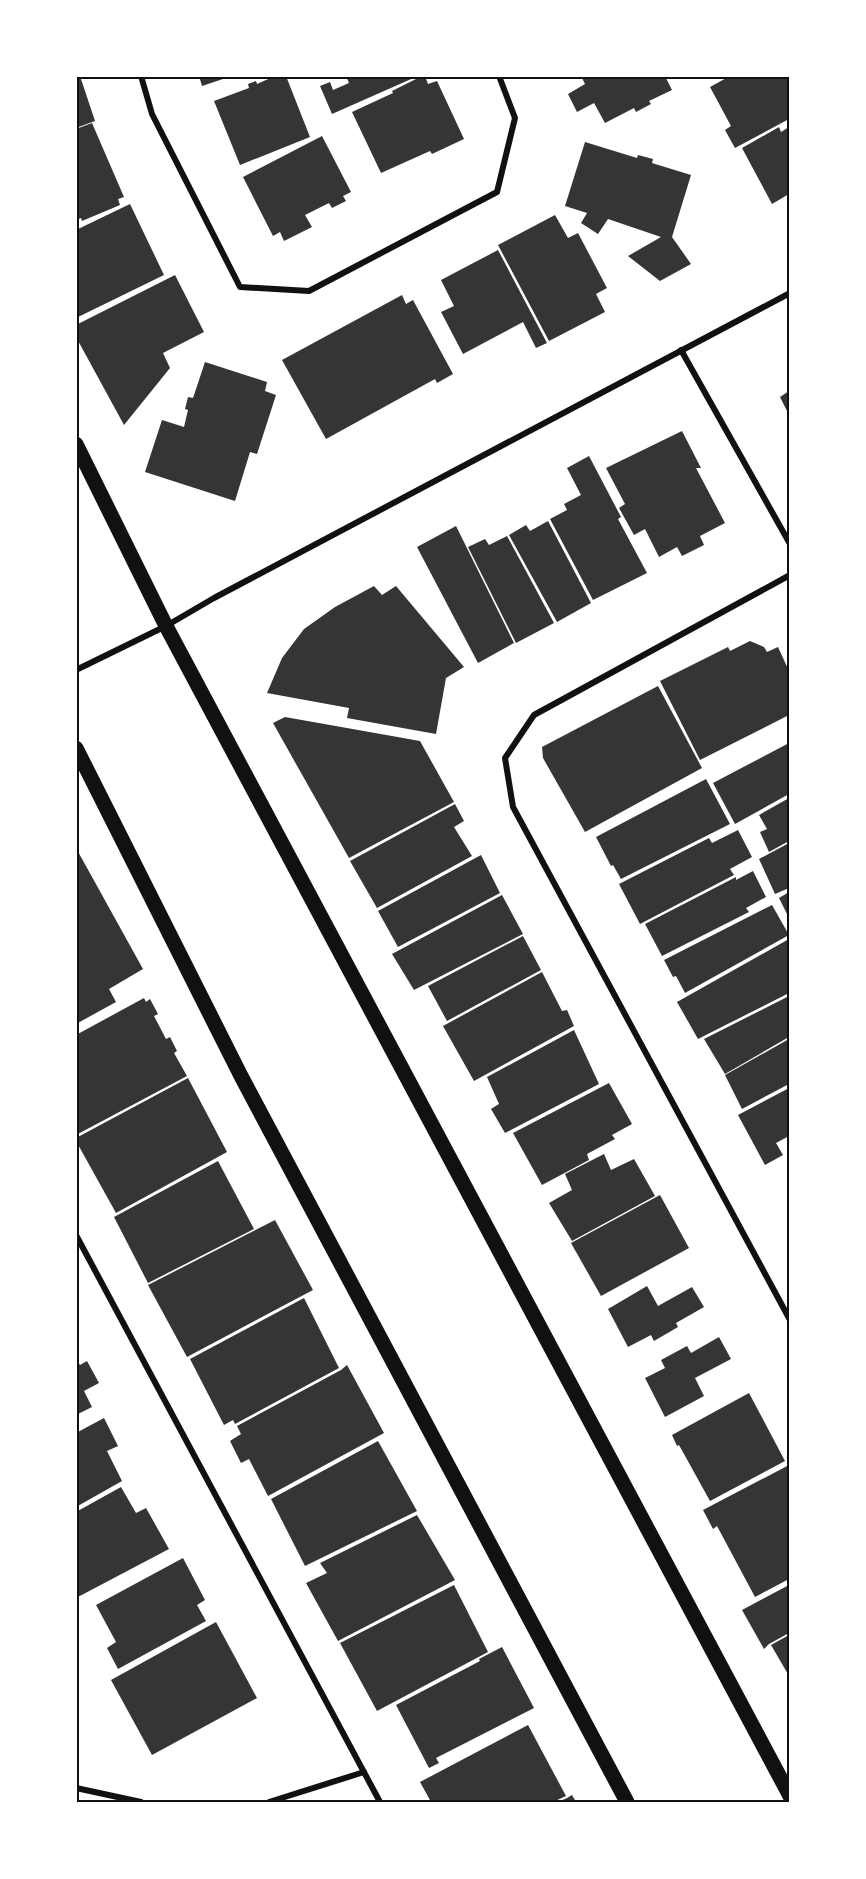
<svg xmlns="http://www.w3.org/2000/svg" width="866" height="1879" font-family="'Open Sans',sans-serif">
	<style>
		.building { fill: #353535 }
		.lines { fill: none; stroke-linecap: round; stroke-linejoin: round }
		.minor { stroke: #111; stroke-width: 6 }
		.primary { stroke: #111; stroke-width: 15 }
		.neatline { fill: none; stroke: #111; stroke-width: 2 }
	</style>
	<rect width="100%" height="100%" fill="#fff"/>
	<g class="building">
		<polygon points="76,76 80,76 95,121 76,128"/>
		<polygon points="199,76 229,76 229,77 202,86"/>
		<polygon points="275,76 286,76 310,137 240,165 214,101 249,88 248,84 256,81 257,84"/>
		<polygon points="346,76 418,76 332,114 320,86 330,82 333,90 349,83"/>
		<polygon points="422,76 425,76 428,84 437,81 464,139 432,154 430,151 381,173 352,112 393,93 392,91"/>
		<polygon points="581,76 665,76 672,90 649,101 651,104 636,112 634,108 605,123 594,103 577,112 568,94 585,84"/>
		<polygon points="730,76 789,76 789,119 735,148 725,130 731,126 710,87"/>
		<polygon points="92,123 124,197 118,199 120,205 82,221 81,218 76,220 76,129"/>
		<polygon points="779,127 781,132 789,127 789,194 772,204 742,148"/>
		<polygon points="322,136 351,192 343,196 346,201 332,208 329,203 305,215 312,227 284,241 280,232 273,236 243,177"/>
		<polygon points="585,142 637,158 638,155 653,159 652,163 691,175 672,237 691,264 660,281 628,256 661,237 608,219 598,234 581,223 587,213 565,206"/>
		<polygon points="130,204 164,275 76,318 76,230"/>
		<polygon points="555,215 568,238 578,233 607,288 596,294 605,312 549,341 498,245"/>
		<polygon points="498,250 547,343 536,348 523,322 463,354 441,312 454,306 441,280"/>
		<polygon points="175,275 204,332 163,353 170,368 124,425 76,337 76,325"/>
		<polygon points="402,295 406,304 413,300 453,374 437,383 435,379 326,439 282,360"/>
		<polygon points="205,362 267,382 265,391 276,395 257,454 250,452 235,501 145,472 162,420 184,427 188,410 185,409 188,397 193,398"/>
		<polygon points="789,391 789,415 780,397"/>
		<polygon points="682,431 701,468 696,468 725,523 700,536 704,545 682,556 677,547 659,557 645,529 634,535 619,508 625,504 606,468"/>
		<polygon points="589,456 621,517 618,519 647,573 593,600 550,519 567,510 564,504 581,495 567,468"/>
		<polygon points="548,521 591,603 557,622 509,535 526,525 530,531"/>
		<polygon points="456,526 514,643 478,663 417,547"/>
		<polygon points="507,536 554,623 516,643 468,547 485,539 489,545"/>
		<polygon points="374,586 382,595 396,586 464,667 446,678 436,734 347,718 349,708 267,693 282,658 304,629 335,607"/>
		<polygon points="750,641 764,647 767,652 778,647 789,671 789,692 787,693 789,697 789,715 700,760 660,681 728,647 730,651"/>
		<polygon points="658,686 702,768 585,832 543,758 542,747"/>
		<polygon points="285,717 420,741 454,802 349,858 273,723"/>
		<polygon points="789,743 789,794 735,824 713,783"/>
		<polygon points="706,779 730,824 621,879 613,865 611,866 596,837"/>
		<polygon points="789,798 789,841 769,852 760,832 767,829 759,815"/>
		<polygon points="455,804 464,821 454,827 472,856 377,908 350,861"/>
		<polygon points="738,830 752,857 730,869 734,875 640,924 619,884 709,838 712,843"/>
		<polygon points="789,843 789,888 775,894 759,859"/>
		<polygon points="76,848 143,969 109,989 116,1002 76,1024"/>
		<polygon points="481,855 500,893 398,947 378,911"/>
		<polygon points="753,871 766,897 746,908 749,912 662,956 645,924 736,877 736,880"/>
		<polygon points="789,892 789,918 779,898"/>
		<polygon points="502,895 523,934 414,990 392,954"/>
		<polygon points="772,905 789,935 685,993 676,976 673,977 664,960"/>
		<polygon points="523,936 541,970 447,1021 428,986"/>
		<polygon points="789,939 789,993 698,1039 677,1002"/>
		<polygon points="542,972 562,1011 567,1010 574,1026 474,1081 443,1026"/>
		<polygon points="789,996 789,1037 725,1074 704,1039"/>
		<polygon points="144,998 146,1002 150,999 158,1014 154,1016 166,1039 170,1037 177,1051 174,1053 187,1076 76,1135 76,1035"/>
		<polygon points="574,1030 599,1084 505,1133 491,1109 499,1104 487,1077"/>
		<polygon points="789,1039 789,1084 742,1109 725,1075"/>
		<polygon points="188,1078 227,1152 116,1213 76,1141 76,1138"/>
		<polygon points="609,1083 632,1124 612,1135 615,1139 587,1154 589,1160 542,1185 513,1133"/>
		<polygon points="789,1088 789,1136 776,1143 783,1155 765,1165 738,1115"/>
		<polygon points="604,1154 611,1170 634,1159 655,1196 572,1241 549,1203 572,1190 565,1174"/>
		<polygon points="218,1161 254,1229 148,1283 114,1217"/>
		<polygon points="660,1195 689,1248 601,1296 571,1243"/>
		<polygon points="275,1220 313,1290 187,1357 148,1285"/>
		<polygon points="647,1286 658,1306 692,1287 704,1307 676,1323 678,1327 654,1341 651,1335 628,1347 608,1309"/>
		<polygon points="304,1298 339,1368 235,1424 233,1420 224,1425 190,1359"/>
		<polygon points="719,1337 731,1359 695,1378 704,1396 665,1417 645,1378 665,1368 661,1360 687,1346 691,1353"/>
		<polygon points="76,1359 80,1365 87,1361 99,1383 84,1391 92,1407 76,1415"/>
		<polygon points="347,1365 384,1433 268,1496 249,1459 241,1463 230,1441 241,1434 237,1426 341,1370"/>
		<polygon points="749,1393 785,1461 710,1501 679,1445 677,1446 672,1435"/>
		<polygon points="104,1418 118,1446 107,1451 122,1481 76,1507 76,1433"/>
		<polygon points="378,1441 417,1511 305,1566 271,1499"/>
		<polygon points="789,1465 789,1579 755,1597 717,1526 713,1529 703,1510"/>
		<polygon points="121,1487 136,1513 146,1508 169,1549 76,1598 76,1512"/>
		<polygon points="417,1515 455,1580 338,1641 306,1583 327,1573 320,1563"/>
		<polygon points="183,1558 205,1600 197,1605 206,1621 118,1669 107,1648 116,1642 96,1605"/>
		<polygon points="454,1585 488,1652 377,1711 340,1643"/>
		<polygon points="789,1585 789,1633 769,1644 764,1649 742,1610"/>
		<polygon points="216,1622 257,1698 152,1755 111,1680"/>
		<polygon points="789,1635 789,1676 771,1645"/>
		<polygon points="502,1647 534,1708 436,1758 439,1763 429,1768 396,1705 480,1661 479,1659"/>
		<polygon points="528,1725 566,1796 553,1802 431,1802 420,1782"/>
		<polygon points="572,1795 576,1802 558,1802 567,1798"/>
	</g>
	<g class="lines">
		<g class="minor">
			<polyline points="141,76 152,114 240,287 309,291 497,192 515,118 499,76"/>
			<polyline points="681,350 790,544"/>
			<polyline points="790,575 534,715 505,758 513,807 790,1320"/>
			<polyline points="76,670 166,626 214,598 790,293"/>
			<polyline points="76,1235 380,1802"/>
			<polyline points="76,1788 141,1802"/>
			<polyline points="269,1802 364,1772"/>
		</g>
		<g class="primary">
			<polyline points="76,444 166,626 790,1796"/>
			<polyline points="76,748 241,1076 627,1802"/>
		</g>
	</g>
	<rect width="866" height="1879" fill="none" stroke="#ffffff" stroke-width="156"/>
	<rect x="78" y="78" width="710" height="1723" class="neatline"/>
</svg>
